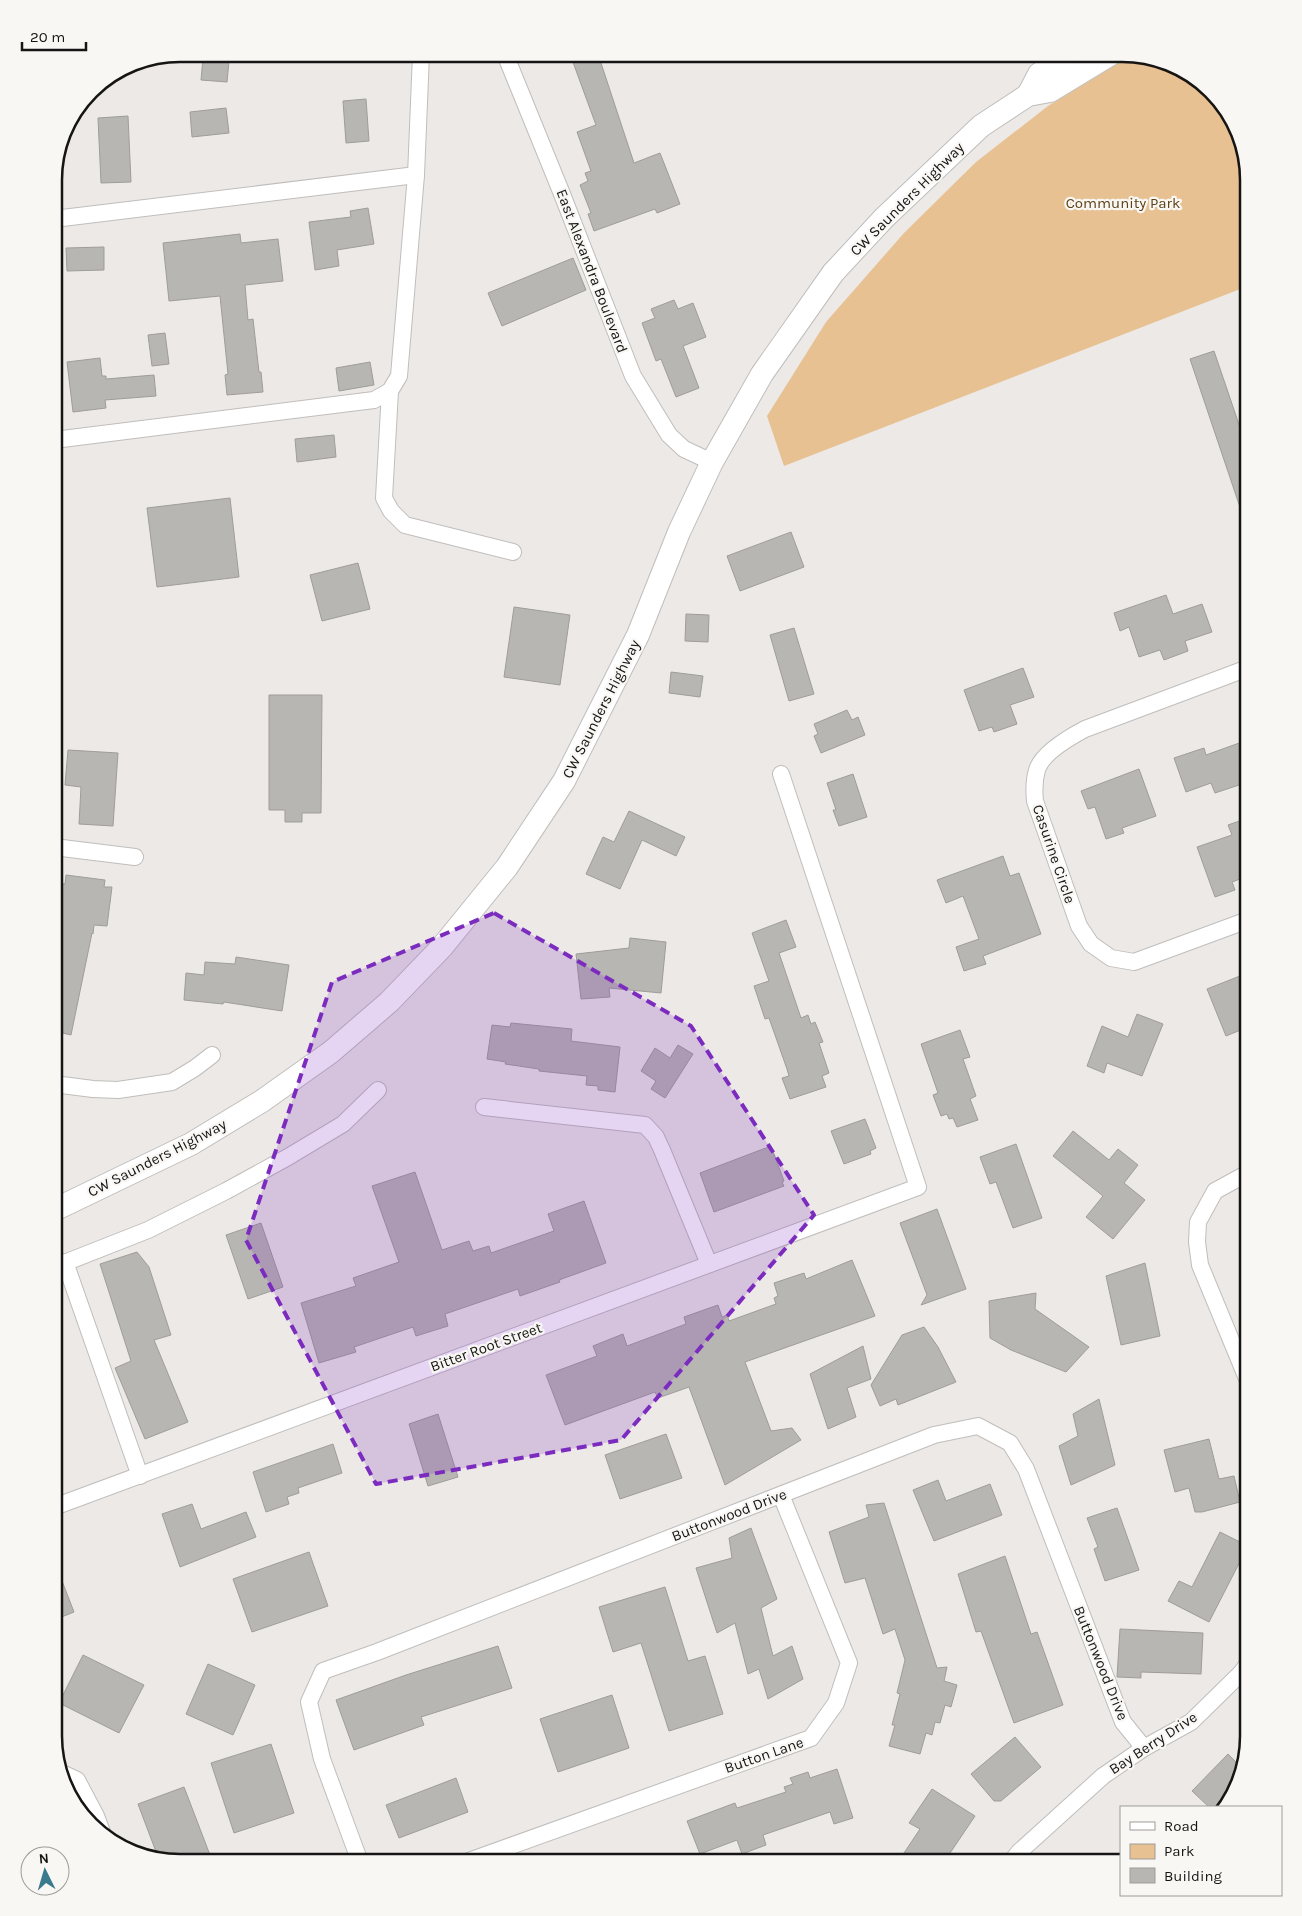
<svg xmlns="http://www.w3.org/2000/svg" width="1302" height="1916" font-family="Karla,sans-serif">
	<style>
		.green { fill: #e7c191 }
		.building { fill: #b8b6b3; stroke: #9f9d9b }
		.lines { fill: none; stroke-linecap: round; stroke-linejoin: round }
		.minor-casing { stroke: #c0bebc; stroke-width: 18 }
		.secondary-casing { stroke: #c0bebc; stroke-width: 24 }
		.minor { stroke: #fff; stroke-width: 16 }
		.secondary { stroke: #fff; stroke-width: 22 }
		.marked { fill: #7b2cbf; fill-opacity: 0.2; stroke: #7b2cbf; stroke-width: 4; stroke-dasharray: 10 6; stroke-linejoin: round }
		.labels { text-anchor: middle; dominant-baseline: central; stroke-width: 4.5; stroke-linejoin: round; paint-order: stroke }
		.street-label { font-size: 15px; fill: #161514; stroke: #f9f7f4 }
		.park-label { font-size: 15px; fill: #5e4115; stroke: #f9f7f4 }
		.rim { fill: none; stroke: #161514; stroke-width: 2.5 }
	</style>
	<rect width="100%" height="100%" fill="#ece9e7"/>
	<polygon class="green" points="1132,55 1185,71 1231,117 1248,180 1248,286 784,466 767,416 826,322 904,233 976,162 1048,106"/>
	<g class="building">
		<polygon points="570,54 598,54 634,163 660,153 680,204 657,213 655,209 594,231 588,214 591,213 580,185 588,181 585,173 591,171 577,132 596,125"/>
		<polygon points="203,58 229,61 227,82 201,80"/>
		<polygon points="366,99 369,141 346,143 343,101"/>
		<polygon points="226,108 229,133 192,137 190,112"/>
		<polygon points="128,116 131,182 101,183 98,118"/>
		<polygon points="368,208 374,244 337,250 339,266 315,270 309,222 351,217 350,211"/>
		<polygon points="240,234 241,243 278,239 283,281 245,285 248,320 253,319 259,372 261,372 263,392 227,395 225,375 228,374 220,296 169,301 163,243"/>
		<polygon points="104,247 104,270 67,271 66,248"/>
		<polygon points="573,258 586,290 502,326 488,293"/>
		<polygon points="674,300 678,309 693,303 706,337 683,346 699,388 676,397 661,359 656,361 642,323 655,318 651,309"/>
		<polygon points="165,333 169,364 152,366 148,335"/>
		<polygon points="1214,351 1248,451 1248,522 1245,522 1190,359"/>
		<polygon points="100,358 102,376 106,376 106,379 154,375 156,396 105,400 106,408 73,412 67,362"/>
		<polygon points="370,362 374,385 339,391 336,368"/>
		<polygon points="334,435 336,457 297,462 295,439"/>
		<polygon points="230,498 239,577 157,587 147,508"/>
		<polygon points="791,532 804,567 740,591 727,556"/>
		<polygon points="358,563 370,609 322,621 310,575"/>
		<polygon points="1166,595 1173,614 1202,604 1212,632 1185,641 1188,651 1164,660 1160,650 1139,657 1129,627 1120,631 1114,613"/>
		<polygon points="514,607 570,615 560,685 504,677"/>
		<polygon points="686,614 709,615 708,642 685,641"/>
		<polygon points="794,628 814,694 789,701 770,635"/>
		<polygon points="1023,668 1034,697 1010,705 1017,724 994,732 992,727 979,731 964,690"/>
		<polygon points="671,672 703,676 700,697 669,693"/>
		<polygon points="269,695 322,695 321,813 302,813 302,822 285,822 285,810 269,810"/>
		<polygon points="847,710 852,720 858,717 865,735 821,753 814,736 818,734 814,724"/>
		<polygon points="1242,742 1248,760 1248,782 1215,793 1211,783 1186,792 1174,758 1204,748 1206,755"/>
		<polygon points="68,750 118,753 113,826 79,824 81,787 65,785"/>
		<polygon points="1139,769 1156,816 1122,828 1124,833 1106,839 1095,807 1088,809 1081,791"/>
		<polygon points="853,774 867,817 839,826 833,810 836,810 827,783"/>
		<polygon points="629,811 685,837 676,856 642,840 620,889 586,874 603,837 614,842"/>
		<polygon points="1248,818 1248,876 1232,882 1235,890 1215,897 1197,847 1232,835 1228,825"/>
		<polygon points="1003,856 1010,876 1019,873 1041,934 983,956 986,964 964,971 956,947 979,939 963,896 946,903 937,880"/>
		<polygon points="66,875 105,880 104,887 112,887 107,926 94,925 93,934 92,933 71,1035 54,1031 54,902 56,883 65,884"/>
		<polygon points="786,920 796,947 779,953 801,1018 808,1015 811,1024 815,1022 823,1042 819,1043 829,1073 822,1076 826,1087 790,1099 782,1078 789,1076 787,1069 769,1018 765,1019 754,986 769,981 752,933"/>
		<polygon points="630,938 666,942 661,993 609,988 610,997 581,999 576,954 629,948"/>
		<polygon points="236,957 289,965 282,1011 224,1002 223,1004 184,1000 186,973 204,975 205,962 235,964"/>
		<polygon points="1240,976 1248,998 1248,1027 1226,1036 1207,989"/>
		<polygon points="1137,1014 1163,1024 1142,1076 1107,1063 1104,1073 1087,1066 1102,1026 1128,1037"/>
		<polygon points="511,1023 572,1029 571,1041 620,1047 615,1092 598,1090 598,1086 586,1085 587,1076 539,1071 539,1069 505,1064 506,1062 487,1059 492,1025 510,1027"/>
		<polygon points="960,1030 970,1057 963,1059 976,1096 970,1099 978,1120 957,1127 953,1118 949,1119 947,1114 941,1116 933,1095 938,1093 921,1044"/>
		<polygon points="678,1045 693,1054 665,1098 651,1089 656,1081 641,1071 655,1048 670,1058"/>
		<polygon points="865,1119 876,1148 870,1151 871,1154 844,1164 831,1131"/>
		<polygon points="1073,1131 1109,1160 1118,1149 1138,1165 1124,1183 1145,1200 1113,1239 1086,1217 1103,1196 1053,1156"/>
		<polygon points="1016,1144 1042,1218 1013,1228 996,1182 990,1184 980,1157"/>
		<polygon points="771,1146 784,1181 782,1182 784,1186 714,1212 700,1173"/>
		<polygon points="415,1172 442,1250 469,1241 473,1251 489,1246 491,1253 554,1231 548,1214 584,1201 606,1263 559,1280 560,1282 520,1296 518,1289 445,1314 448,1326 416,1336 413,1327 354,1347 356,1352 319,1363 301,1303 356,1286 353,1278 399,1262 372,1186"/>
		<polygon points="937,1209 966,1289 921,1305 927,1295 900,1223"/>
		<polygon points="261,1223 283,1287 248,1299 226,1235"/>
		<polygon points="137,1252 149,1267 171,1335 154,1340 188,1422 145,1439 115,1368 131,1361 100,1264"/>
		<polygon points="852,1260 875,1316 745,1362 771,1431 792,1428 801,1440 725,1485 689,1387 658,1398 655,1392 565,1425 546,1375 597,1356 593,1346 623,1334 627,1346 686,1324 684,1317 718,1305 722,1317 727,1315 729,1321 776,1304 774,1298 778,1296 774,1283 804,1273 806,1279"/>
		<polygon points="1145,1263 1160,1336 1121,1345 1106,1276"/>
		<polygon points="1036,1293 1035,1309 1089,1347 1066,1372 1011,1350 990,1338 989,1301"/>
		<polygon points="924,1327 938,1347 956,1382 898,1405 896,1399 880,1406 871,1385 902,1335"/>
		<polygon points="863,1346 871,1379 847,1388 856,1417 828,1429 810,1374"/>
		<polygon points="1099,1399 1115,1465 1071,1485 1059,1446 1078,1436 1073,1414"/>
		<polygon points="438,1414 458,1477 428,1486 409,1424"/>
		<polygon points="666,1434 682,1478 620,1499 605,1455"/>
		<polygon points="1209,1439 1219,1479 1234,1476 1240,1502 1202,1512 1195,1512 1189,1488 1175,1492 1164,1450"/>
		<polygon points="333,1444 342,1473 298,1488 299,1493 287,1497 289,1504 266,1512 253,1472"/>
		<polygon points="938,1480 946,1501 990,1484 1002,1515 934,1541 913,1490"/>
		<polygon points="884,1503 937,1668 947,1667 944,1681 957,1685 951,1707 945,1705 940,1723 935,1722 932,1735 926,1733 920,1754 889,1746 895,1725 892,1725 900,1694 897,1693 905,1660 895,1629 883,1634 865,1578 845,1583 829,1532 869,1517 866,1505"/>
		<polygon points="192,1504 201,1529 246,1512 256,1537 180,1567 162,1514"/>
		<polygon points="1117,1508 1139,1570 1105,1581 1094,1549 1098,1547 1087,1518"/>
		<polygon points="751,1528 777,1599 761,1608 773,1656 792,1646 803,1679 768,1699 759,1669 748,1674 735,1623 717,1633 696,1568 732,1558 729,1538"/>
		<polygon points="1220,1532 1248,1546 1209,1622 1168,1601 1179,1581 1192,1587"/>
		<polygon points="309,1552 328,1606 252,1632 233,1579"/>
		<polygon points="1005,1556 1031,1634 1037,1632 1063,1705 1014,1723 981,1631 976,1632 958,1574"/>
		<polygon points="54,1563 55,1563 74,1612 54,1620"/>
		<polygon points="665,1587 688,1661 705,1656 723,1714 669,1731 641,1643 613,1652 599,1607"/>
		<polygon points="1120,1629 1203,1633 1201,1674 1141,1672 1141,1678 1117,1677"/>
		<polygon points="498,1646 512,1688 421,1717 424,1725 354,1750 336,1700 406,1675"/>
		<polygon points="83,1655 144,1685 119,1733 59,1703"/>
		<polygon points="208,1664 255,1685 233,1735 186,1714"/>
		<polygon points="612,1695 629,1748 558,1772 540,1719"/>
		<polygon points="1015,1737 1041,1767 1001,1801 994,1801 971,1774"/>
		<polygon points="271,1744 294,1813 234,1833 211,1763"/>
		<polygon points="1228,1754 1240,1766 1231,1799 1223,1807 1209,1807 1192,1791"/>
		<polygon points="837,1769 853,1818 834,1824 830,1812 763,1835 766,1845 742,1854 737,1840 700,1854 687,1821 735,1803 737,1808 786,1792 784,1787 793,1784 790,1778 808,1772 810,1778"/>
		<polygon points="456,1778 468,1812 399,1838 386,1805"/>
		<polygon points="184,1787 210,1855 192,1862 172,1862 158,1857 138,1804"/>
		<polygon points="932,1789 975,1816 944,1862 918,1862 904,1853 920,1829 909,1823"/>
	</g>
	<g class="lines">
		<g class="minor-casing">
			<g id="minor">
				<polyline points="505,54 562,194 633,376 669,435 684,449 712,462"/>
				<polyline points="54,219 416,175"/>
				<polyline points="390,391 384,498 391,511 405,525 513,552"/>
				<polyline points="54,440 374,400 390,391 399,376 416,175 421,54"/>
				<polyline points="54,847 135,857"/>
				<path d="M 1248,920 L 1134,962 L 1111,958 L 1091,944 L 1079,926 L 1035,801 C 1034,791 1034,780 1037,770 C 1042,753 1070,737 1085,729 L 1248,668"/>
				<polyline points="54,1084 93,1089 118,1090 172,1082 195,1068 212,1055"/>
				<polyline points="484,1107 645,1125 656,1137 662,1150 709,1264"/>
				<polyline points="65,1262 140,1476"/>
				<polyline points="54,1267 148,1230 226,1191 288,1157 343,1124 378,1090"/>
				<polyline points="1248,1381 1200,1265 1197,1242 1198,1222 1215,1191 1248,1173"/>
				<polyline points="54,1507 918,1187 781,774"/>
				<polyline points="64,1774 77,1780 96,1816 102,1832"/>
				<polyline points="360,1862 322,1759 309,1702 323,1671 377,1652 934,1435 978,1426 1010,1443 1026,1469 1123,1722 1144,1748"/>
				<polyline points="466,1862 811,1738 836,1703 849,1663 781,1495"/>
				<polyline points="1011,1862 1019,1852 1103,1776 1144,1748 1191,1722 1242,1672 1248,1663"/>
			</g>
		</g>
		<g class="secondary-casing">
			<g id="secondary">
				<polyline points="1028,95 1039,74 1069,54"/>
				<polyline points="54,1210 191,1144 262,1101 331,1052 389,1002 442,947 507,867 564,781 638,635 679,532 712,462 762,374 833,273 884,218 981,126 1028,95 1050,91 1111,54"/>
			</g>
		</g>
		<use href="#minor" class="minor"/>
		<use href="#secondary" class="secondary"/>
	</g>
	<path class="marked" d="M 494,913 L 691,1026 L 814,1215 L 621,1440 L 376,1484 L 246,1240 L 332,982 Z"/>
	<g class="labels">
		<g class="street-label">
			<text transform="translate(907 199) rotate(-45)">CW Saunders Highway</text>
			<text transform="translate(592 271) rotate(69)">East Alexandra Boulevard</text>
			<text transform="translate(601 709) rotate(-63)">CW Saunders Highway</text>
			<text transform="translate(1054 854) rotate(71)">Casurine Circle</text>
			<text transform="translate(157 1158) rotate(-27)">CW Saunders Highway</text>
			<text transform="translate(486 1347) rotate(-20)">Bitter Root Street</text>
			<text transform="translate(729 1515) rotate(-21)">Buttonwood Drive</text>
			<text transform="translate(1101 1663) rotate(68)">Buttonwood Drive</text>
			<text transform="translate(1153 1743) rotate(-33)">Bay Berry Drive</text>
			<text transform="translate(764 1755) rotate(-19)">Button Lane</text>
		</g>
		<g class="park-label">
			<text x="1123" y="203">Community Park</text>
		</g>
	</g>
	<path d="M0 0H1302V1916H0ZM180 62H1122A118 118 0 0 1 1240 180V1736A118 118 0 0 1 1122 1854H180A118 118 0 0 1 62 1736V180A118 118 0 0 1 180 62Z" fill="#f9f7f4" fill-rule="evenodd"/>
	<path class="rim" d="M180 62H1122A118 118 0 0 1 1240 180V1736A118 118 0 0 1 1122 1854H180A118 118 0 0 1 62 1736V180A118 118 0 0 1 180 62Z"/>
	<rect x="1120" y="1806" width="162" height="90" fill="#f9f7f4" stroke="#9e9d9a"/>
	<rect x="1130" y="1822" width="25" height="8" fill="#ffffff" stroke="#9e9d9a"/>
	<text x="1164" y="1831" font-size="15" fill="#161514">Road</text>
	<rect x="1130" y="1844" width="25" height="15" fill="#e7c191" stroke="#9e9d9a"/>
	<text x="1164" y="1856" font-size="15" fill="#161514">Park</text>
	<rect x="1130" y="1868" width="25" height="15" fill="#b8b6b3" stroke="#9e9d9a"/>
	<text x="1164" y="1881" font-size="15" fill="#161514">Building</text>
	<g transform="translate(45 1871) rotate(355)"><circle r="24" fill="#f9f7f4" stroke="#9e9d9a"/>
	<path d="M0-4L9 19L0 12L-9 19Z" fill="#397a8d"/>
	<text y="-8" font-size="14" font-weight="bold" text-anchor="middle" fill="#161514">N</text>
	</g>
	<path d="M22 42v8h64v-8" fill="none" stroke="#161514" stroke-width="2.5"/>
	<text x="30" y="42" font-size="15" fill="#161514" stroke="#f9f7f4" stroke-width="4" paint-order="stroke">20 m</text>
</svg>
